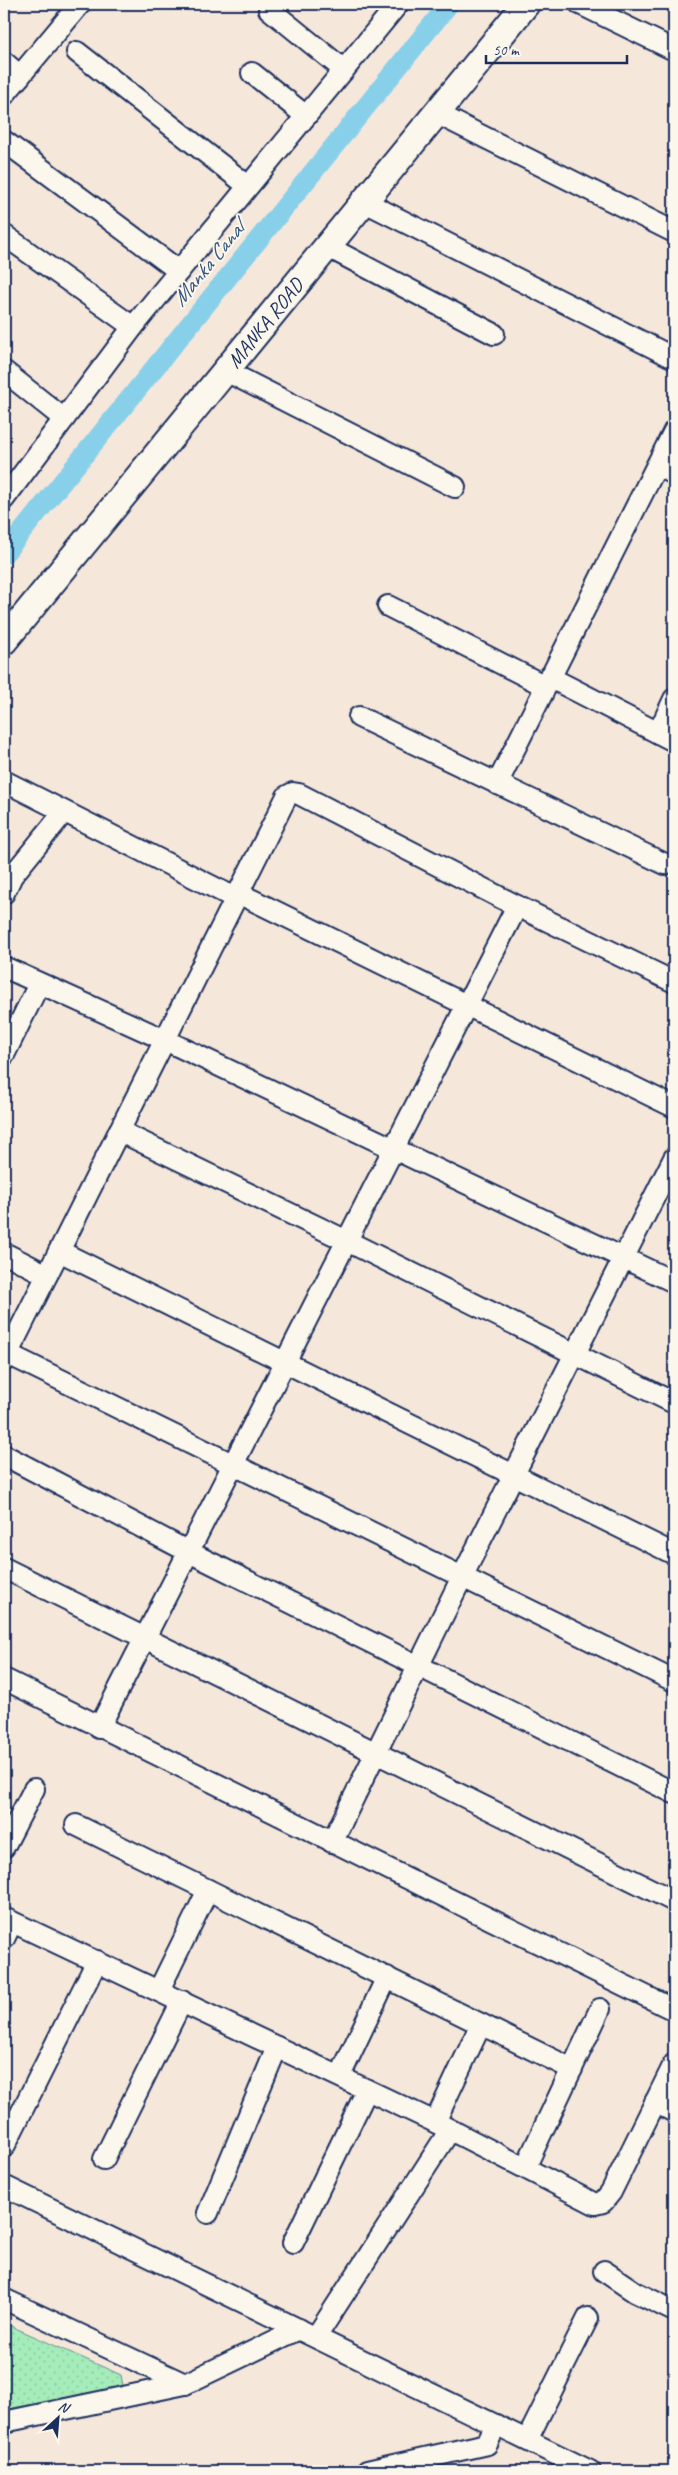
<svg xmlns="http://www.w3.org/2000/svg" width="678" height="2475" font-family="Caveat,sans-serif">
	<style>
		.park { fill: url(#park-dots); stroke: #608e8c }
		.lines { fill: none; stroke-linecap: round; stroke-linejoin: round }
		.canal { stroke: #88d0ea; stroke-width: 20 }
		.minor-casing { stroke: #1b2f5e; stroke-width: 24 }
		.major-casing { stroke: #1b2f5e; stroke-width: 30 }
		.minor { stroke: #fbf7ec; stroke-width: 20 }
		.major { stroke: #fbf7ec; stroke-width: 26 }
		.labels { text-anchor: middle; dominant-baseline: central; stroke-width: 4; stroke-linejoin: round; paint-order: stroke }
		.street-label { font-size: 21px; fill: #1b2f5e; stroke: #fbf7ec }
		.water-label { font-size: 22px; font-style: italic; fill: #365781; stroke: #fbf7ec }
	</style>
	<defs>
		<pattern id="park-dots" width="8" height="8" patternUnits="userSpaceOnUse" patternTransform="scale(1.25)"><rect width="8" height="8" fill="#a4ecba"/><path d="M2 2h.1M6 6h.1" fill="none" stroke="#8dcba2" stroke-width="1.8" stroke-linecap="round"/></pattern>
	</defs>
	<rect width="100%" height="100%" fill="#f6e7db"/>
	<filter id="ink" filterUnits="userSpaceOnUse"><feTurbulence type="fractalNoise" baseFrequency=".02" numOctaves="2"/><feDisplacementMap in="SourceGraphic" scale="10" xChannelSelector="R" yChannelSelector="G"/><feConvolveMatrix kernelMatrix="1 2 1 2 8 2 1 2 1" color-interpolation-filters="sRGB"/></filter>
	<g filter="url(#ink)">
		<polygon class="park" points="4,2323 121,2375 123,2386 4,2410"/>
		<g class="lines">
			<polyline class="canal" points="4,554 449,4"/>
			<g class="minor-casing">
				<g id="minor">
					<polyline points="580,4 674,50"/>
					<polyline points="269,9 344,70"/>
					<polyline points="77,52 248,186"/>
					<polyline points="4,62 20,76"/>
					<polyline points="252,73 306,116"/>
					<polyline points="4,95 80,4"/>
					<polyline points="438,114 674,232"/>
					<polyline points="4,141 179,271"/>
					<polyline points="365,202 674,358"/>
					<polyline points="4,235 133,327"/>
					<polyline points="328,247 494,334"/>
					<polyline points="4,371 64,419"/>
					<polyline points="226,371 455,487"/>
					<polyline points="657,465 674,474"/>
					<polyline points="4,499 133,327 398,4"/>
					<polyline points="388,606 545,686"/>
					<polyline points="549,677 674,741"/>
					<polyline points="359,717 665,864"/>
					<polyline points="658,733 674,699"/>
					<polyline points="4,781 235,898"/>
					<polyline points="497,784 674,431"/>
					<polyline points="4,893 12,876 64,812"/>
					<polyline points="238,893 674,1107"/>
					<polyline points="4,967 165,1040 674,1282"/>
					<polyline points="4,1055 39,984"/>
					<polyline points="119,1131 347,1241 674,1403"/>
					<polyline points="59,1251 674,1554"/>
					<polyline points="4,1253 47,1275"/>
					<polyline points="4,1352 674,1681"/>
					<polyline points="4,1361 287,796 293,793 299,794 517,906 674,982"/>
					<polyline points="4,1455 187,1551 674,1793"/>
					<polyline points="4,1568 674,1901"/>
					<polyline points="4,1679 674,2010"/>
					<polyline points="99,1728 517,906"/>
					<polyline points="76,1825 572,2069"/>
					<polyline points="332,1842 462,1577 674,1158"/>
					<polyline points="4,1847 34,1789"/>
					<polyline points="4,1918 435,2122 595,2204 603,2202 611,2192 674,2064"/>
					<polyline points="4,1939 12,1922"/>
					<polyline points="159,1990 208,1890"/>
					<polyline points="340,2076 387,1977"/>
					<polyline points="655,2102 674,2112"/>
					<polyline points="435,2122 481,2024"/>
					<polyline points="4,2147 97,1961"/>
					<polyline points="104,2159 182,2001"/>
					<polyline points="525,2168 600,2009"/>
					<polyline points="4,2186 590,2471"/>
					<polyline points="208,2213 277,2047"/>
					<polyline points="293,2243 367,2090"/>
					<polyline points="604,2271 635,2292 674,2311"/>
					<polyline points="4,2299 185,2384"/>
					<polyline points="316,2337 450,2130"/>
					<polyline points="4,2422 185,2384 299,2329"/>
					<polyline points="527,2440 588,2318"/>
					<polyline points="367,2471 487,2444 496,2425"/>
				</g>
			</g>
			<g class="major-casing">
				<polyline id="major" points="4,641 526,4"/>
			</g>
			<use href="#minor" class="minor"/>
			<use href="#major" class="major"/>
		</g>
	</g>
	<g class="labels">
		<g class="street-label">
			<text transform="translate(265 323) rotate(-51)">MANKA ROAD</text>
		</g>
		<g class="water-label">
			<text transform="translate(208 264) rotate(-51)">Manka Canal</text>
		</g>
	</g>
	<rect width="678" height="2475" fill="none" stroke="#fbf7ec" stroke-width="20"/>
	<rect x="10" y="10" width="658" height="2455" fill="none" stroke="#1b2f5e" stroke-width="2" filter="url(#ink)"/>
	<g transform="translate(58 2418) rotate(26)" stroke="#fbf7ec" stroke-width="4" paint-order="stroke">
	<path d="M0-4L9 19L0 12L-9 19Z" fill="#1b2f5e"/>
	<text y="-8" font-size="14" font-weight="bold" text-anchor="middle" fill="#1b2f5e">N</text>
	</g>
	<path d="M486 55v8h141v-8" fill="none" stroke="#1b2f5e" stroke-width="2.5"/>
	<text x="493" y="55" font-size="15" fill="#1b2f5e" stroke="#fbf7ec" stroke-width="4" paint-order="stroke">50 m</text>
</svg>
